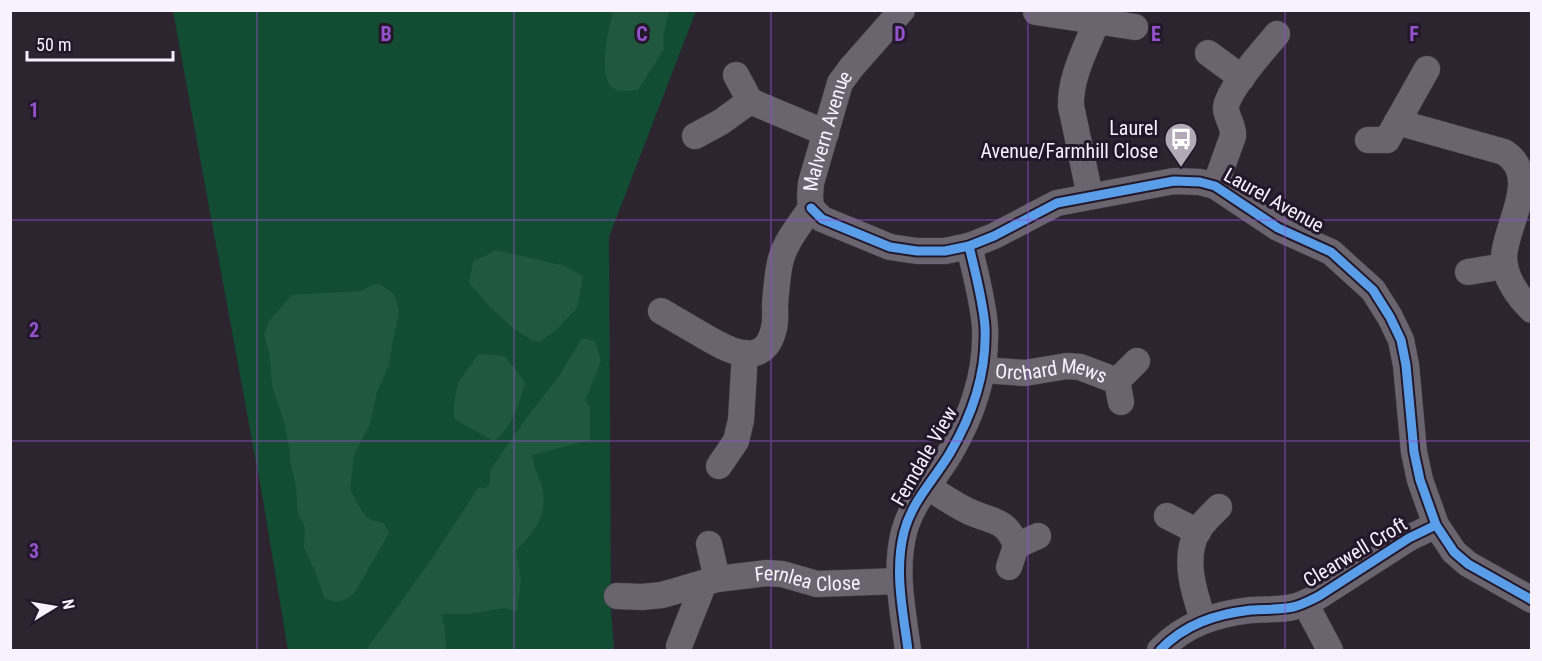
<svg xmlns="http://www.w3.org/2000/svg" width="1542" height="661" font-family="'Roboto Condensed',sans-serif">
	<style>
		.green { fill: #114c33 }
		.forest { fill: #20583e }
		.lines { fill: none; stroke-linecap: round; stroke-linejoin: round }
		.minor-casing { stroke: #46404a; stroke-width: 27 }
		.minor { stroke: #69646d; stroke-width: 26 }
		.cycleway-casing { stroke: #23172a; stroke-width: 13 }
		.cycleway { stroke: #5a9eea; stroke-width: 9 }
		.grid { fill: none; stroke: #9453cc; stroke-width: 1.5; stroke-opacity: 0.55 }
		.labels { text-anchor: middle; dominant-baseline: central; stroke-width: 6; stroke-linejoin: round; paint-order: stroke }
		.poi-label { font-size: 20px; fill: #f8f1fe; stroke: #23172a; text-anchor: end }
		.street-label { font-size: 20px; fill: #f8f1fe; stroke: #23172a }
		.grid-label { font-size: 20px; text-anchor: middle; font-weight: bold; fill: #9453cc; stroke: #23172a; stroke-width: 6; stroke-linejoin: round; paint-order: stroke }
	</style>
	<rect width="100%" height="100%" fill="#2c2530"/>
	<polygon class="green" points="173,11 696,11 609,237 611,610 614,650 288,650 263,500"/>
	<g class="forest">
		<path d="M 613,11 L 669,11 L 663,37 L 664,49 L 638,90 C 632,90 624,92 619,91 C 593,84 610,27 613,11 Z"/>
		<polygon points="496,250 565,266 583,276 577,308 556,330 541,341 533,341 513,328 490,307 469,283 473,262"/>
		<path d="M 375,284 L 380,284 L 394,294 L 399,310 L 388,368 L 377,392 L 370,424 L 354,455 L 350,489 L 358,505 L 365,515 L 371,520 L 384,523 L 389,533 L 354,594 C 343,602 336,605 324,597 L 316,573 L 304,547 L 305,527 L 298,514 L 296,487 L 290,460 L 290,451 L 284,422 L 272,386 L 270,357 L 264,334 L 269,321 L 292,295 L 361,291 Z"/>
		<path d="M 582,338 L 595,341 L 601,361 L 585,401 L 590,407 L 590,440 L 532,455 C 533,465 538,474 541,483 C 550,514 536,529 516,551 L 521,579 L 517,611 L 504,608 L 469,614 L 442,614 L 445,631 L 446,650 L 366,650 L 431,560 L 478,488 L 485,488 L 489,485 L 491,469 L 527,417 L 559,376 Z"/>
		<path d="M 479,354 L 505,356 L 525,382 C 520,404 512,427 494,441 L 454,419 C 453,385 460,379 479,354 Z"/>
	</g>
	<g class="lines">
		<g class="minor-casing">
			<g id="minor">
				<polyline points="1036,12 1135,27"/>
				<polyline points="1208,53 1242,78"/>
				<polyline points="750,101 826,133"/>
				<path d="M 1397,122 L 1504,152 C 1542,176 1505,225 1504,257 C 1504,277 1518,297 1532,310"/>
				<polyline points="695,136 721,122 750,101 736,75"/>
				<polyline points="1368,140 1387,140 1427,69"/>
				<path d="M 1215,186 L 1233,136 C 1234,126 1227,119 1226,109 C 1224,94 1266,47 1277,34"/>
				<path d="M 1090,196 L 1071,106 C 1070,77 1086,48 1097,21"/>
				<polyline points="811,208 822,219 890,247 917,251 945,251 969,246 994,236 1057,203 1174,181 1200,182 1215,186 1278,228 1331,252 1373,290 1390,317 1401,340 1406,365 1414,452 1420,480 1436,525 1454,552 1468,564 1532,600"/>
				<polyline points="1468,272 1505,266"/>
				<path id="s1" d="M 661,311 C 673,318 685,325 697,332 C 722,347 764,374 774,328 C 776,320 775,312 775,305 C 776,291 777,277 780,263 C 784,243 800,224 811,208 L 810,196 L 811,183 L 840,83 L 851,68 L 902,10"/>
				<path id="s2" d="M 983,370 L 1025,373 L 1067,366 L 1080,367 L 1117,381"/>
				<polyline points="1121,402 1117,381 1137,361"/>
				<polyline points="719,466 736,441 741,420 745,353"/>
				<path d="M 926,486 C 940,494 953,504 968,511 C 990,522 1007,518 1016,546"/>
				<polyline points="1167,516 1198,532"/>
				<polyline points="709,544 717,579"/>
				<polyline points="1009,567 1016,546 1038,536"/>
				<path id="s3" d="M 617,596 L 642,597 L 662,595 L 717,579 L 767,573 L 782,574 L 817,584 L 899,581"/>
				<polyline points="1305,603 1330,650"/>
				<path d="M 1203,619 C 1194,593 1183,559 1197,532 C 1203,522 1211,515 1219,507"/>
				<polyline points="679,646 704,583"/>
				<path d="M 908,650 C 903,611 894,571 904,532 C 912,501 934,480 950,453 C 973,414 987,373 985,327 C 983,300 975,272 969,246"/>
				<path d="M 1160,650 C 1185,624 1216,614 1251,610 C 1265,609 1280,610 1293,607 C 1302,605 1311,600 1319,596 L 1409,538 L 1436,525"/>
			</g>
		</g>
		<use href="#minor" class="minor"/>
		<g class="cycleway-casing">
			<g id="cycleway">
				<polyline points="811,208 822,219 890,247 917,251 945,251 969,246 994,236 1057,203 1174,181 1200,182 1215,186 1278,228 1331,252 1373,290 1390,317 1401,340 1406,365 1414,452 1420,480 1436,525 1454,552 1468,564 1532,600"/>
				<path d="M 908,650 C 903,611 894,571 904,532 C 912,501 934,480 950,453 C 973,414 987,373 985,327 C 983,300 975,272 969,246"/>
				<path d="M 1160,650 C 1185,624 1216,614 1251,610 C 1265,609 1280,610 1293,607 C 1302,605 1311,600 1319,596 L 1409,538 L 1436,525"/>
			</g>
		</g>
		<use href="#cycleway" class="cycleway"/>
	</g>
	<path class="grid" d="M 257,10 L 257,650M 514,10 L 514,650M 771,10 L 771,650M 1028,10 L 1028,650M 1285,10 L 1285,650M 10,220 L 1532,220M 10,441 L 1532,441"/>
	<defs>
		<g id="bus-pin" transform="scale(1.725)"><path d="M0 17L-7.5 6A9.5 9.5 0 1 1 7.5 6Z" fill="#b1aab6" stroke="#23172a"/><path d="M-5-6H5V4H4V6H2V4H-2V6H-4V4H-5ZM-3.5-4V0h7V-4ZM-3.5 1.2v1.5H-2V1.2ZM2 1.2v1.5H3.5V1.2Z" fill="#fff"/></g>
	</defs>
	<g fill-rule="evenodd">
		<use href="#bus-pin" x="1181" y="139"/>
	</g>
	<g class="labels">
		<g class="poi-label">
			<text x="1158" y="128">Laurel<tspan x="1158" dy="23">Avenue/Farmhill Close</tspan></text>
		</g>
		<g class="street-label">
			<text stroke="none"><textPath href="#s1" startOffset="346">Malvern Avenue</textPath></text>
			<text transform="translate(1274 200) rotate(29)">Laurel Avenue</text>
			<text stroke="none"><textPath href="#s2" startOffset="69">Orchard Mews</textPath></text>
			<text transform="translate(924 456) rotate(-60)">Ferndale View</text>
			<text transform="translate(1355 552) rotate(-31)">Clearwell Croft</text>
			<text stroke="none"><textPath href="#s3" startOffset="194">Fernlea Close</textPath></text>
		</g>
	</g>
	<g class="grid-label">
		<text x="386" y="41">B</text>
		<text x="642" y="41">C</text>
		<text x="900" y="41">D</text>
		<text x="1156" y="41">E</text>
		<text x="1414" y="41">F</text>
		<text x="34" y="117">1</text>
		<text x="34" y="337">2</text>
		<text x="34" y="558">3</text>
	</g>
	<rect width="1542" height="661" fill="none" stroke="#f8f1fe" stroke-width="24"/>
	<g transform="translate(54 607) rotate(79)" stroke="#23172a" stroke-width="4.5" paint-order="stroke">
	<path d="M0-4.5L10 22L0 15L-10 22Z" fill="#f8f1fe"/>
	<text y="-9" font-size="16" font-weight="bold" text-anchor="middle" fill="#f8f1fe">N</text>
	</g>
	<path d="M27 51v9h146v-9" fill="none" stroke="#f8f1fe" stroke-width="3"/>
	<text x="36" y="51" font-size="18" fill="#f8f1fe" stroke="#23172a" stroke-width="4.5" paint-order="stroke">50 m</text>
</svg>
